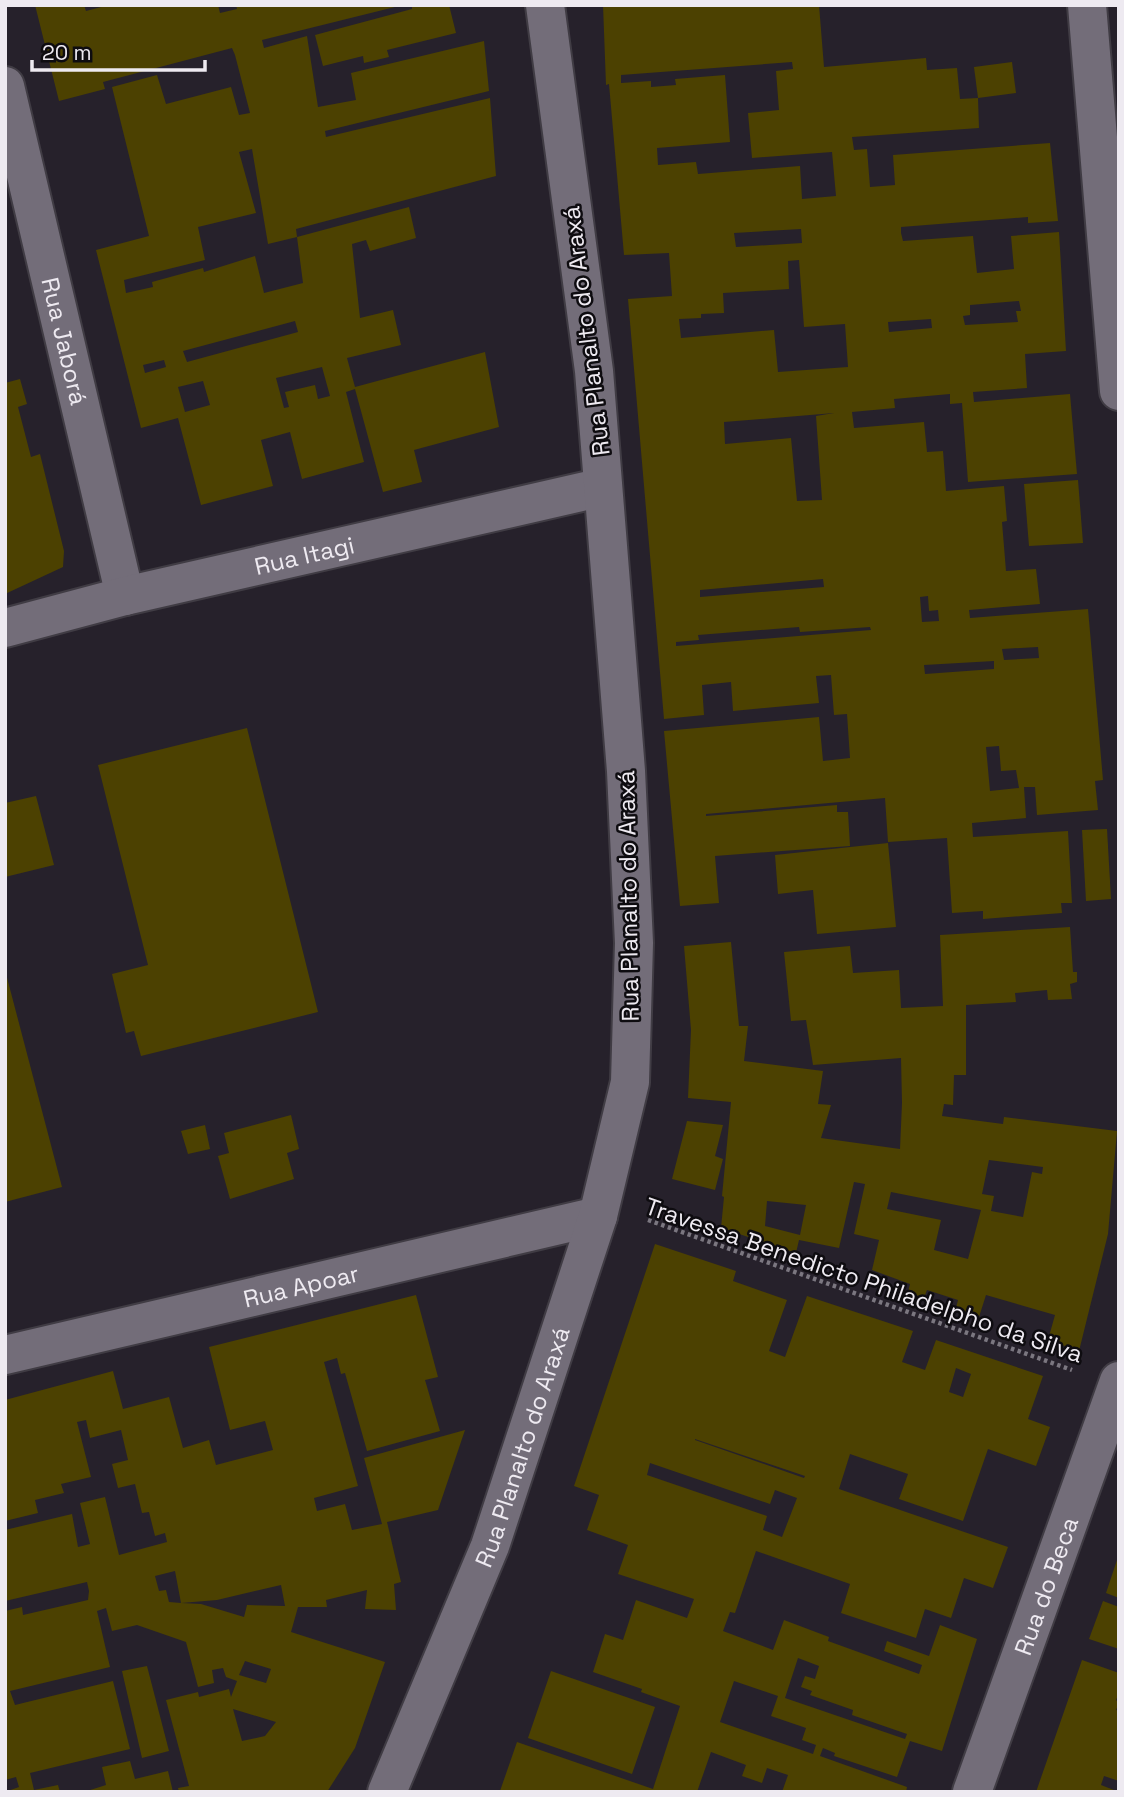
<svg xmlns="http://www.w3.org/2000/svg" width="1124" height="1797" font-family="'Space Grotesk',sans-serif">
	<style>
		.building { fill: #4c4101; fill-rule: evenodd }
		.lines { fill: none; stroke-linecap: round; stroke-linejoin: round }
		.minor-casing { stroke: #403c44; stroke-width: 42 }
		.path { stroke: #7b7780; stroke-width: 4.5; stroke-dasharray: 3.5 3.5; stroke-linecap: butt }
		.minor { stroke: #736d79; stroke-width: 38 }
		.labels { text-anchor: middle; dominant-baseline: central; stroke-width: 5; stroke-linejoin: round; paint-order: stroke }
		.street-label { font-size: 24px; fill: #eeeaf1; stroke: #0e0c10 }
	</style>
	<rect width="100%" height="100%" fill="#26212b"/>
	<g class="building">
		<path d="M 35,5 L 84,5 L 86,11 L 109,5 L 218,5 L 220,13 L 237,9 L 236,5 L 403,5 L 262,40 L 264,48 L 307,36 L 318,107 L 356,100 L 351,73 L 484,41 L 489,91 L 325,131 L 326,137 L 490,98 L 496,176 L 296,229 L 297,237 L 268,244 L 252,149 L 239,152 L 256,213 L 198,227 L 205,260 L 124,280 L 126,293 L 153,287 L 152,282 L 203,268 L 204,272 L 255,256 L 264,293 L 303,283 L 297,237 L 409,207 L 416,238 L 370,251 L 366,240 L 352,244 L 360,318 L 393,310 L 401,345 L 347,358 L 355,387 L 485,352 L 499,427 L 414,450 L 422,482 L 383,492 L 355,389 L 346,392 L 364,462 L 302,479 L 290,432 L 261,440 L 273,486 L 201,505 L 178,418 L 141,428 L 96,250 L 149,236 L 112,87 L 157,75 L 166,104 L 231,87 L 239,115 L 250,113 L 235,55 L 232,48 L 103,82 L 105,89 L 59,101 ZM 295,321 L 298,332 L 187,362 L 183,351 ZM 164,360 L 166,367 L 145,373 L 143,365 ZM 322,367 L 330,396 L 318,399 L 315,385 L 285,392 L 289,407 L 284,408 L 276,378 ZM 203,381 L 210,405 L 185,412 L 178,387 Z"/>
		<polygon points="412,5 449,5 456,33 387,50 389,57 364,63 363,56 323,66 315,35 412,9"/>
		<path d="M 603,5 L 819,5 L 824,67 L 926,58 L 927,70 L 957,68 L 960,99 L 978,98 L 979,128 L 852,137 L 854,150 L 867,149 L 870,187 L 895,185 L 893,155 L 1050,143 L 1058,221 L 1028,223 L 1028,217 L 901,227 L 901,233 L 903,241 L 973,236 L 977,273 L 1014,269 L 1011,236 L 1059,232 L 1066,351 L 1025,354 L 1027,388 L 973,392 L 974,402 L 1070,394 L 1077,474 L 968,482 L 962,403 L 950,404 L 950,394 L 894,399 L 895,408 L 852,412 L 854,428 L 924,422 L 927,452 L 943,451 L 946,491 L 1004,486 L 1007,521 L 1002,522 L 1006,571 L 1036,569 L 1040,604 L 969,610 L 970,618 L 1088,609 L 1103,780 L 1095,781 L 1098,810 L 1037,815 L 1035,787 L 1024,787 L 1026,818 L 972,823 L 973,837 L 1068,831 L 1072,903 L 1061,903 L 1062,913 L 983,919 L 983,911 L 952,913 L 947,838 L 888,842 L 885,798 L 706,814 L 706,816 L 837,805 L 837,812 L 848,812 L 850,846 L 715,856 L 719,903 L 680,906 L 664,731 L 819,717 L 823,761 L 850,758 L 847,714 L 834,715 L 831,675 L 816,676 L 819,703 L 733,711 L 731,682 L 702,685 L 704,715 L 664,719 L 628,299 L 672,296 L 669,253 L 624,255 L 609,84 L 606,85 ZM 792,62 L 793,69 L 776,71 L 779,110 L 748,113 L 752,158 L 832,152 L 836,196 L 802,199 L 800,166 L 698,174 L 696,162 L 658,165 L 657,148 L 730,142 L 725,75 L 675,79 L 676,85 L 651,87 L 651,81 L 621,83 L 621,75 ZM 801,229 L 802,243 L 736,247 L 734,233 ZM 799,260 L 804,327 L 845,324 L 848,367 L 778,372 L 774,330 L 681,338 L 679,319 L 701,318 L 701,314 L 724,313 L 723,293 L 789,289 L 788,261 ZM 1019,301 L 1021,311 L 1016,311 L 1018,322 L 965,325 L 963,316 L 970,315 L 970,305 ZM 931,319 L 932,328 L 889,332 L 888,322 ZM 834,413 L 816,416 L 822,500 L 797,501 L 791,438 L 725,444 L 724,422 ZM 823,579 L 824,587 L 700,597 L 700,590 ZM 928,596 L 929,611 L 938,610 L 939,621 L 922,622 L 920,597 ZM 799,627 L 800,632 L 870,627 L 871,630 L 676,646 L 676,642 L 699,640 L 698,635 ZM 1038,647 L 1039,658 L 1004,660 L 1002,649 ZM 994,661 L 994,669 L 925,674 L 924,665 ZM 999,746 L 1001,771 L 1016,770 L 1019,788 L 990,791 L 986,747 Z"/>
		<polygon points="1012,62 1016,93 978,98 974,67"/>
		<polygon points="20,379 27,404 18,407 31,457 40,454 64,551 63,567 5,594 5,383"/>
		<polygon points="1078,480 1083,543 1029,546 1024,484"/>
		<polygon points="247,728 318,1012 141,1056 134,1031 126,1033 112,974 148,965 98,765"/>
		<polygon points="36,796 54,865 5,877 5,803"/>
		<polygon points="1107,829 1111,899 1086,901 1082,830"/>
		<polygon points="888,843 896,927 817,934 813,890 778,894 775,855"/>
		<path d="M 1070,927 L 1073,972 L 1077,972 L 1077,982 L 1070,984 L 1072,999 L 1048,1000 L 1047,990 L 1015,993 L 1016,1002 L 966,1005 L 966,1075 L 954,1075 L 953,1105 L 944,1104 L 942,1116 L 1003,1124 L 1004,1117 L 1117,1131 L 1108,1234 L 1079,1351 L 1048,1340 L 1055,1315 L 986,1295 L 979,1317 L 956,1308 L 958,1300 L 927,1290 L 924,1298 L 908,1292 L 910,1284 L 872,1270 L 879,1240 L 854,1234 L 865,1184 L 854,1182 L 839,1248 L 799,1240 L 796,1253 L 721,1228 L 724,1197 L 722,1196 L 731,1102 L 688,1098 L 691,1030 L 684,946 L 731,942 L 739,1026 L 748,1026 L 744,1061 L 823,1071 L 818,1104 L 831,1105 L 821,1138 L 900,1149 L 902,1103 L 901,1058 L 813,1065 L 806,1020 L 791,1021 L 784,952 L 850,946 L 853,973 L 899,970 L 901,1008 L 943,1006 L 940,935 ZM 989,1160 L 1043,1167 L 1042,1174 L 1032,1172 L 1023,1217 L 991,1211 L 994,1196 L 982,1194 ZM 891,1192 L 981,1210 L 968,1259 L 934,1250 L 941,1220 L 887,1209 ZM 767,1201 L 806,1205 L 800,1235 L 765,1226 Z"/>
		<polygon points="5,970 62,1187 5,1202"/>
		<polygon points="291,1115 299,1149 287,1153 294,1179 230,1199 218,1156 229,1153 224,1133"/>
		<polygon points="687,1121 723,1125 715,1156 723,1159 715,1190 672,1179"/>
		<polygon points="205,1125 210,1149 188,1154 181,1131"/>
		<path d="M 655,1244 L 736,1271 L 733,1281 L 787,1300 L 769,1351 L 785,1357 L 807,1296 L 913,1331 L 902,1362 L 925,1370 L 936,1340 L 1043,1376 L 1028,1419 L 1050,1427 L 1036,1466 L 988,1449 L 963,1521 L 899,1499 L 908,1474 L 850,1454 L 839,1489 L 1008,1547 L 993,1588 L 964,1578 L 951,1618 L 925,1609 L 916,1638 L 841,1613 L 850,1584 L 756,1551 L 735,1613 L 730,1612 L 723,1631 L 773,1650 L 784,1620 L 829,1637 L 828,1641 L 919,1674 L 922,1665 L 884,1651 L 887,1641 L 929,1656 L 940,1625 L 977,1639 L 942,1751 L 910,1741 L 897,1777 L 834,1756 L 835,1753 L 823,1748 L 820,1756 L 907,1787 L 906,1792 L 782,1792 L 788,1775 L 767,1768 L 762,1783 L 742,1776 L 746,1765 L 711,1752 L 697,1792 L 500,1791 L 517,1742 L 653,1789 L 680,1706 L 641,1692 L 642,1689 L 593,1672 L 605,1634 L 623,1640 L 636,1600 L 687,1618 L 694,1599 L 618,1574 L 628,1545 L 587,1530 L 599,1495 L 574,1486 ZM 956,1368 L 971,1374 L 963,1397 L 949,1392 ZM 695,1439 L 805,1476 L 804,1478 L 695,1440 ZM 650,1463 L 770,1504 L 775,1490 L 797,1498 L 782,1537 L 763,1530 L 767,1516 L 647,1475 ZM 798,1658 L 819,1666 L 815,1679 L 805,1676 L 801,1687 L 812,1691 L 810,1695 L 853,1710 L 852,1715 L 907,1734 L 905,1739 L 785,1698 ZM 734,1681 L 778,1696 L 771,1716 L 806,1728 L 802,1740 L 816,1745 L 813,1754 L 720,1722 Z"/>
		<path d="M 416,1295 L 438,1377 L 425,1380 L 440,1431 L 367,1451 L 345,1373 L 341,1374 L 337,1358 L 324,1362 L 358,1486 L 314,1498 L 317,1511 L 345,1504 L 352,1530 L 382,1524 L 364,1458 L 465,1430 L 438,1510 L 387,1522 L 401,1582 L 394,1584 L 396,1610 L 365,1609 L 367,1590 L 326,1600 L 327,1607 L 298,1607 L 291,1632 L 385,1662 L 355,1748 L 327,1792 L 179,1792 L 178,1788 L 189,1786 L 166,1700 L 198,1692 L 199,1697 L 229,1689 L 231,1697 L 237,1681 L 226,1677 L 223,1668 L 212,1670 L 214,1683 L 198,1687 L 186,1642 L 137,1625 L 112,1631 L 106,1608 L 97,1611 L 110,1667 L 10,1691 L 15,1705 L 113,1681 L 130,1749 L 30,1773 L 34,1790 L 58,1785 L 60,1792 L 5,1792 L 19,1787 L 16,1777 L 5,1780 L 5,1611 L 22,1607 L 23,1615 L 88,1600 L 89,1591 L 87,1582 L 5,1601 L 5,1530 L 72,1514 L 78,1547 L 90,1544 L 80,1503 L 105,1497 L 119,1555 L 167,1542 L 165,1533 L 155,1536 L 149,1512 L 142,1513 L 135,1484 L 118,1488 L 112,1464 L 128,1460 L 121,1430 L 90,1438 L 86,1420 L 77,1422 L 91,1477 L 61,1484 L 64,1493 L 35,1500 L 38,1513 L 5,1521 L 5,1400 L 113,1371 L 123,1409 L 169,1397 L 183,1448 L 209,1440 L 216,1465 L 273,1450 L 265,1421 L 230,1430 L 209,1347 ZM 175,1571 L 181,1603 L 217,1600 L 281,1585 L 285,1606 L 247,1605 L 244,1617 L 201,1604 L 181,1603 L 169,1602 L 166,1590 L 159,1591 L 155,1576 ZM 245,1661 L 271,1669 L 266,1683 L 239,1675 ZM 233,1709 L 276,1722 L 265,1736 L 242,1741 Z"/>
		<polygon points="1118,1557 1119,1557 1119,1598 1106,1593"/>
		<polygon points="1103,1601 1119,1607 1119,1649 1089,1639"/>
		<polygon points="1082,1660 1119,1673 1119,1693 1116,1700 1119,1703 1116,1710 1119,1711 1119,1781 1104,1776 1101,1785 1119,1792 1036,1792"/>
		<polygon points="147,1666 169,1751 142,1758 122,1671"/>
		<polygon points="551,1671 655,1707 632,1774 528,1738"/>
		<polygon points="130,1761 135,1779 168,1771 173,1792 84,1792 106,1785 102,1767"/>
	</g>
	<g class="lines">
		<g class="minor-casing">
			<g id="minor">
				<polyline points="1087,5 1119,391"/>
				<path id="s1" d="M 5,86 L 125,596"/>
				<path id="s2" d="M 5,628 L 125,596 L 603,487"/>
				<path id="s3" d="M 5,1355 L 598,1216"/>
				<path id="s4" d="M 387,1792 L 490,1546 L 598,1216 L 630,1082 L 634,943 L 626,771 L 594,371 L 545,5"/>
				<path id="s5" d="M 972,1792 L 1119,1381"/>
			</g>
		</g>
		<polyline class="path" points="648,1220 1072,1370"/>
		<use href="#minor" class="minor"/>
	</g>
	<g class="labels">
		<g class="street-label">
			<text transform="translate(586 331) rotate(-97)">Rua Planalto do Araxá</text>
			<text stroke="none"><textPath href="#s1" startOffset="262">Rua Jaborá</textPath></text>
			<text stroke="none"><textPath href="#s2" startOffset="308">Rua Itagi</textPath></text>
			<text transform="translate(628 896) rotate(-91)">Rua Planalto do Araxá</text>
			<text transform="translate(864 1280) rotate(19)">Travessa Benedicto Philadelpho da Silva</text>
			<text stroke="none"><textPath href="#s3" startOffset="304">Rua Apoar</textPath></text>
			<text stroke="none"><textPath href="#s4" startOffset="371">Rua Planalto do Araxá</textPath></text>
			<text stroke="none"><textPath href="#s5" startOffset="219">Rua do Beca</textPath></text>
		</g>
	</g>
	<rect width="1124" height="1797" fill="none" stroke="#eeeaf1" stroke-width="14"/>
	<path d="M32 60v10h173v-10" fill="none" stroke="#eeeaf1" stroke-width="3.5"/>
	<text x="42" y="60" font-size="21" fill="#eeeaf1" stroke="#0e0c10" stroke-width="5" paint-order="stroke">20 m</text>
</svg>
